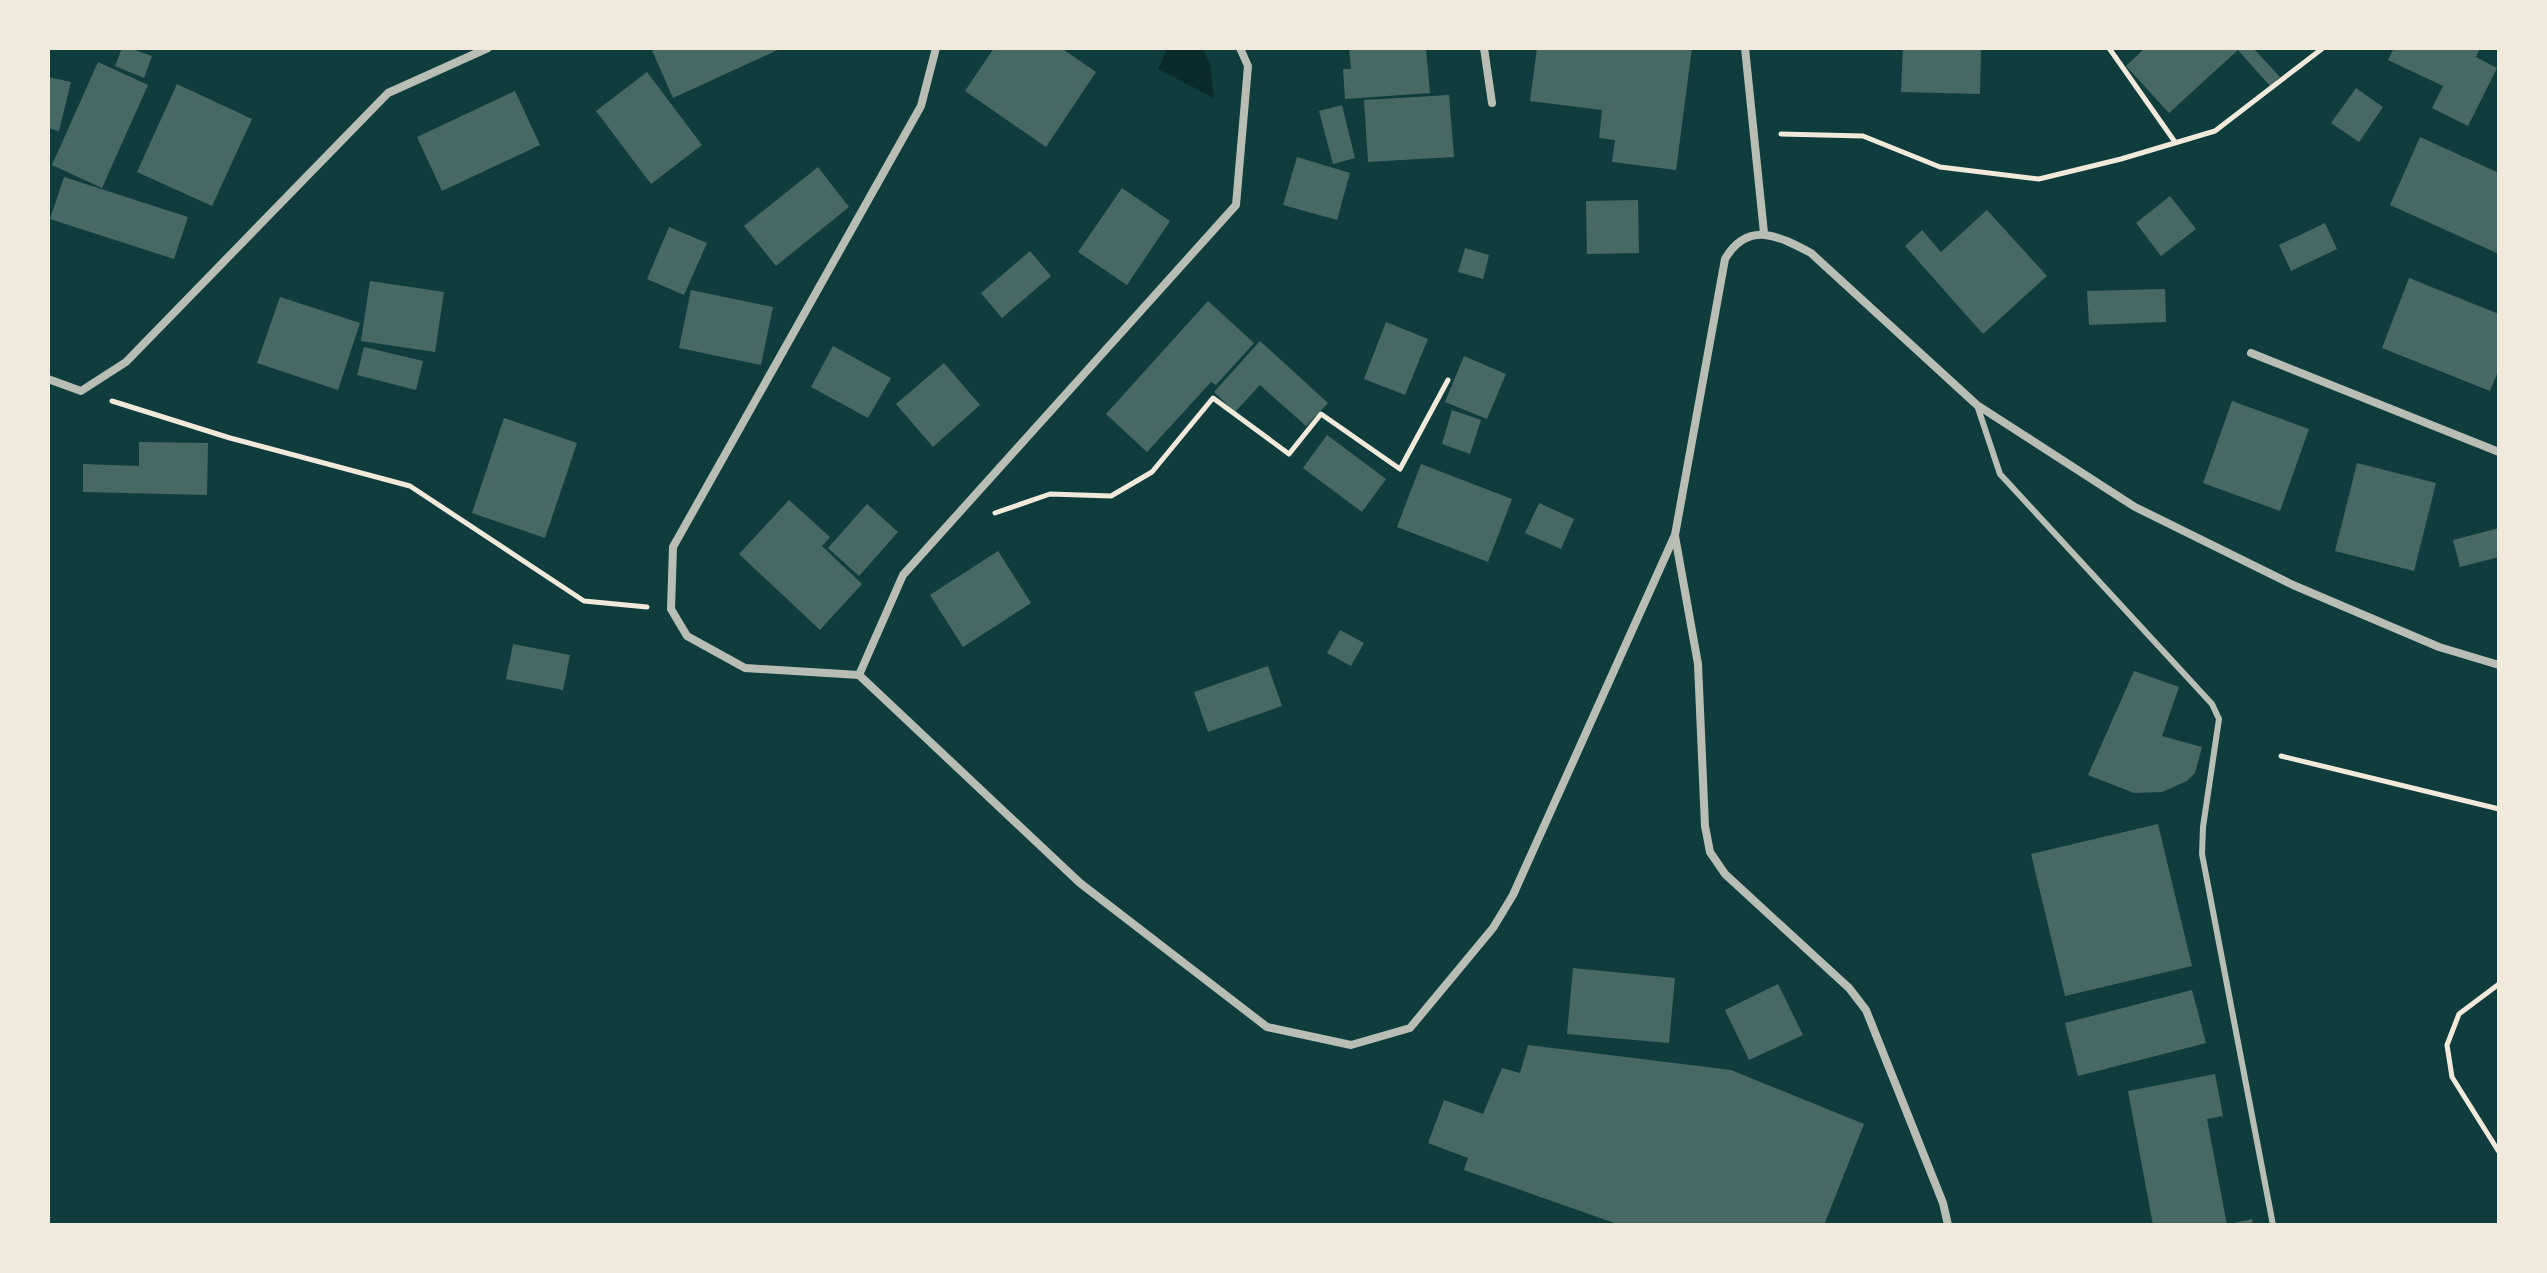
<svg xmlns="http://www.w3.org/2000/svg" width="2547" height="1273" font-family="'Work Sans',sans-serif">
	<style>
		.water { fill: #0a2a2b }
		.building { fill: #486865 }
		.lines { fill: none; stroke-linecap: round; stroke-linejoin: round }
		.path { stroke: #f1e9da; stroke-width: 5 }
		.service { stroke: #b8beb3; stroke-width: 6 }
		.minor { stroke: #b8beb3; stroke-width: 8 }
	</style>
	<rect width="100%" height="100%" fill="#0f3d3e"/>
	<polygon class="water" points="1168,48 1202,48 1210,64 1214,98 1158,69"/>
	<g class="building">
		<polygon points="122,48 129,48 152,56 144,78 115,66"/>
		<polygon points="651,48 782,48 673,98"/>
		<polygon points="994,48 1061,48 1096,72 1046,147 965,91"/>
		<polygon points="1349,48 1426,48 1430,93 1345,99 1343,69 1351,69"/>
		<polygon points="1537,48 1692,48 1676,170 1612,162 1615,140 1599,138 1602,110 1530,101"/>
		<polygon points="1903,48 1981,50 1980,94 1901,92"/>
		<polygon points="2145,48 2253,48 2280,77 2270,86 2238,50 2169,113 2126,66"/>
		<polygon points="2394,48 2480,48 2476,57 2497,68 2468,126 2432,108 2443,86 2388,60"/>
		<polygon points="98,62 148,85 102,188 52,165"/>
		<polygon points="647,72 702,145 651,184 596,111"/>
		<polygon points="48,77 71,82 59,131 48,128"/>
		<polygon points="177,84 252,119 212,206 137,172"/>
		<polygon points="2356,88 2383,107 2359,142 2331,123"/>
		<polygon points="515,91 540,145 442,191 417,137"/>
		<polygon points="1449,95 1454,157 1368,162 1364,100"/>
		<polygon points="1342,105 1355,158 1333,164 1319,111"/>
		<polygon points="2420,137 2499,173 2499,254 2390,205"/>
		<polygon points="1297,157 1350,173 1337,220 1283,205"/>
		<polygon points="818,167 849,207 776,266 744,226"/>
		<polygon points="64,177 188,217 174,259 50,219"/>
		<polygon points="1122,188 1170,221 1127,285 1078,252"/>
		<polygon points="2170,196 2196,229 2161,256 2136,223"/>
		<polygon points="1638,200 1639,253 1587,254 1586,201"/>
		<polygon points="1987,210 2047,276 1983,334 1905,246 1922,230 1941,252"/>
		<polygon points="2325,223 2337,249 2291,271 2279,245"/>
		<polygon points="669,227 707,243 684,295 647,279"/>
		<polygon points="1465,248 1489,255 1483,279 1458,272"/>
		<polygon points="1030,251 1051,276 1002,318 981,293"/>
		<polygon points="2409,278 2499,314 2499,369 2490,391 2382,348"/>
		<polygon points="370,281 444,292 435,352 361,341"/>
		<polygon points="2165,289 2166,322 2089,325 2087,291"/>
		<polygon points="691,290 773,307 761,365 679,348"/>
		<polygon points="280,297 360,323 338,390 257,363"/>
		<polygon points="1208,301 1254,343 1216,385 1211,382 1147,452 1106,414"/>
		<polygon points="1386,322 1428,339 1405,395 1364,379"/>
		<polygon points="1260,341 1328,403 1306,426 1260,385 1235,412 1214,392"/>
		<polygon points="833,346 891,378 868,418 811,387"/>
		<polygon points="364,347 423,361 416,390 357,375"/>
		<polygon points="1464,356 1506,374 1487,419 1445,402"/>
		<polygon points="944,363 980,405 933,447 896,404"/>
		<polygon points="2232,401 2309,429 2280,511 2203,483"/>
		<polygon points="1452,410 1481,420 1470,454 1442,444"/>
		<polygon points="504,418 577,443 545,538 472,513"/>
		<polygon points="1327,435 1386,479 1362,512 1303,468"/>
		<polygon points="139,442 208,443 207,495 83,492 83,464 139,466"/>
		<polygon points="2357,463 2436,483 2414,571 2335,551"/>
		<polygon points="1421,464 1512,499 1488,562 1397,527"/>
		<polygon points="789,500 830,537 822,546 862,584 820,630 739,554"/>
		<polygon points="1539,503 1574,519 1561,549 1525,533"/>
		<polygon points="867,504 898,532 859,576 828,548"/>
		<polygon points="2499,528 2499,557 2460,567 2453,540"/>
		<polygon points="998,551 1031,603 963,647 930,595"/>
		<polygon points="1340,630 1364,643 1351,666 1327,653"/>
		<polygon points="513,644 570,655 563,690 506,679"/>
		<polygon points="1268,666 1282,706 1208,732 1194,692"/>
		<polygon points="2134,671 2179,687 2162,736 2202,747 2195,773 2187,781 2162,792 2134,793 2088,775"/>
		<polygon points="2158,824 2192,966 2065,996 2031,854"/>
		<polygon points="1573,968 1675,978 1669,1043 1567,1034"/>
		<polygon points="1778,984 1803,1035 1749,1060 1725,1010"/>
		<polygon points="2192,990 2206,1043 2078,1076 2065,1023"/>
		<polygon points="1528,1045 1731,1070 1864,1124 1824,1225 1620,1225 1464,1170 1468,1158 1428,1143 1444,1100 1483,1114 1502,1068 1520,1073"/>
		<polygon points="2215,1074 2223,1116 2207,1119 2227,1225 2153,1225 2128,1091"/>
		<polygon points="2252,1219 2253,1225 2230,1225 2230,1224"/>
	</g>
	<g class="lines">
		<g class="path">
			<polyline points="2109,48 2175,142"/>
			<polyline points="1781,134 1863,136 1940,167 2039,179 2121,159 2215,131 2323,48"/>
			<polyline points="112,401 230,438 410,486 584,601 647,607"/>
			<polyline points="995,513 1050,494 1111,496 1152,472 1213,398 1289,454 1321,414 1400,469 1448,380"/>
			<polyline points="2281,756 2499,809"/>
			<polyline points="2499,984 2459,1014 2447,1045 2452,1077 2499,1152"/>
		</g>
		<polyline class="service" points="1977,405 2000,474 2212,704 2219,719 2203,827 2202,854 2273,1225"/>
		<g class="minor">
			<path d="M 936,48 L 921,106 L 673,547 L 671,609 L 687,636 L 745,668 L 859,675 L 1080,883 L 1267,1027 L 1351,1045 L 1410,1028 L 1493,928 L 1513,895 L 1675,535 L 1725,259 C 1748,220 1779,236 1811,253 L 1977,405 L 2135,507 L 2293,585 L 2439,647 L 2499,665"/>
			<polyline points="1484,48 1492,103"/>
			<polyline points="1745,48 1764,233"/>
			<polyline points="2251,353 2499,452"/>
			<polyline points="48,379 81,391 126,362 388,93 488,48"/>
			<polyline points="1675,536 1698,664 1705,826 1710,852 1725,874 1849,988 1866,1010 1943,1203 1948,1225"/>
			<polyline points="859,675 903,575 1236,205 1248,66 1240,48"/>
		</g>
	</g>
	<rect width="2547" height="1273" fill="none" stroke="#f1e9da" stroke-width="100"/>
</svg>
